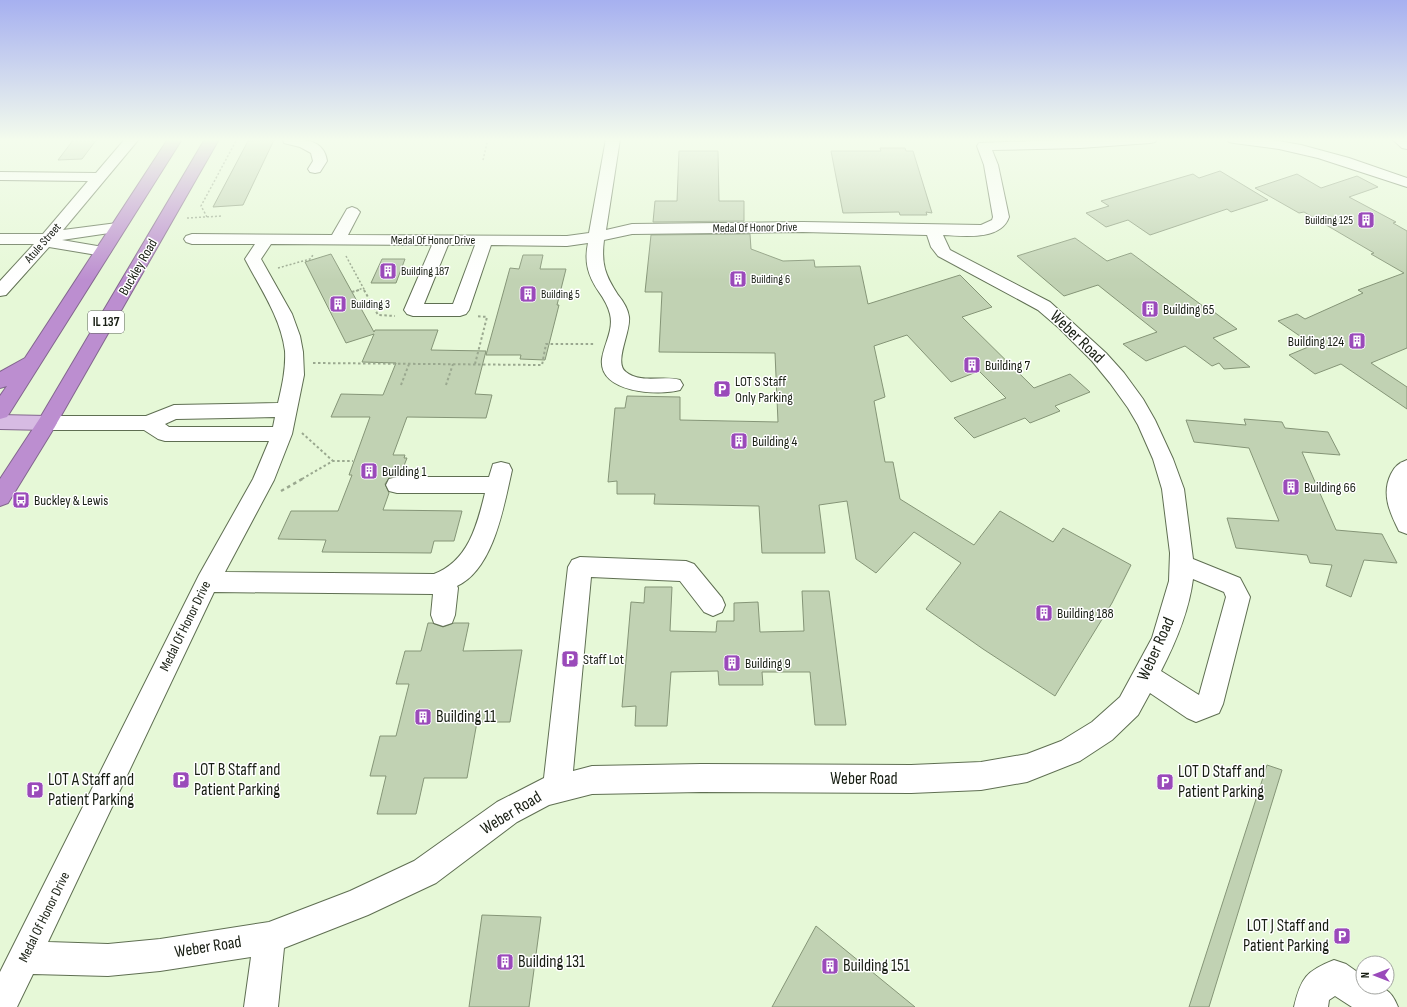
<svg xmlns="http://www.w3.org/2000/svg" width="1407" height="1007" font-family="'Sofia Sans Condensed',sans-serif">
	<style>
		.building { fill: #c1d2b3; stroke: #859577 }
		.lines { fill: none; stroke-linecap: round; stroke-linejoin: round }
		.minor-casing { stroke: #5f6f52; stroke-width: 2 }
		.major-casing { stroke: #83678e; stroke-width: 2 }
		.highway-casing { stroke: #83678e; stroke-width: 2 }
		.path-far2 { stroke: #9aa88f; stroke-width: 1.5; stroke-dasharray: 2 2; stroke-linecap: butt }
		.path-far1 { stroke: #9aa88f; stroke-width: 2; stroke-dasharray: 2.5 2.5; stroke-linecap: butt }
		.path { stroke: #9aa88f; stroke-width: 2.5; stroke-dasharray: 3.5 3.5; stroke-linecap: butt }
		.minor { fill: #fff; fill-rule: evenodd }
		.major { fill: #d7bbe3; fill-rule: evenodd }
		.highway { fill: #bc8ed0; fill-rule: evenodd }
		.labels { text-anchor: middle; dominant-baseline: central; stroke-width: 3; stroke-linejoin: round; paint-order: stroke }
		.far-poi-label { font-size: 12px; fill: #181e13; stroke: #fff; text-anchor: start }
		.far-street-label { font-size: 12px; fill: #181e13; stroke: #fff }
		.shield { fill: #fff; stroke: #5d625a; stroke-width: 1 }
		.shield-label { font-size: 13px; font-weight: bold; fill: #181e13 }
		.street-label { font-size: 14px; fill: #181e13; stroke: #fff }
		.poi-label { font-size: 14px; fill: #181e13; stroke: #fff; text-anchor: start }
		.near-street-label { font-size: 17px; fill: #181e13; stroke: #fff }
		.near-poi-label { font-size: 17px; fill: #181e13; stroke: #fff; text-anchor: start }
	</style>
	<rect width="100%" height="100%" fill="#e6f8d7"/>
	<g class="building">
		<polygon points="74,139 97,139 82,159 58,160"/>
		<polygon points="274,140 243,205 213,207 248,141"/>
		<polygon points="880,148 905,148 906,151 913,151 932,213 926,212 927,215 900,215 899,212 843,213 831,151 881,151"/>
		<polygon points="679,151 718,151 719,201 744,201 744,221 653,222 655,201 677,201"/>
		<polygon points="1220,171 1268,200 1231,212 1227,209 1150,235 1128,220 1106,227 1086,213 1109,206 1101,201 1193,174 1199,178"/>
		<polygon points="1297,174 1321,188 1357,176 1378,187 1349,197 1396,222 1393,223 1407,231 1407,348 1371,363 1407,387 1407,409 1341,364 1315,374 1289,355 1313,345 1278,321 1297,314 1305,319 1363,293 1358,290 1404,273 1371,254 1374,253 1304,212 1299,213 1255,188"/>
		<polygon points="750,234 751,249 783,261 814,260 815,267 860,266 868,304 960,275 992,307 962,317 1034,388 1070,374 1090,392 1055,406 1060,411 1030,423 1025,418 974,438 954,418 1006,398 979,371 951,382 907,335 874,346 885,397 874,401 885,462 893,462 900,499 974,545 1000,511 1053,542 1063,528 1131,565 1112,603 1055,696 983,649 926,609 961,563 914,532 876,573 856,559 847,501 819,505 825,553 762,553 759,506 654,504 655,494 617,494 617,481 608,482 615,408 625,408 627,396 680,397 680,420 778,422 775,353 659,352 662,292 645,292 651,235"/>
		<polygon points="1075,238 1107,261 1131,253 1211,312 1214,312 1237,329 1213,338 1250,367 1224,369 1219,363 1212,366 1185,346 1146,361 1123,344 1157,332 1098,285 1064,296 1017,256"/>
		<polygon points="331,254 374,332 375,330 438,330 431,350 486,351 475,394 492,395 486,418 407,417 393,455 405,455 404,458 407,458 400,476 389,478 385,484 389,493 383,510 462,511 454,541 434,541 431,553 322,552 326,540 278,539 291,511 338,511 352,475 349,475 370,417 331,417 341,394 383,395 396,363 362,362 374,334 346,343 305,262"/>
		<polygon points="523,255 543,255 540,269 566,269 557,305 559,305 545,360 520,359 521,355 486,355 510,268 519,269"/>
		<polygon points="382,259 405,259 396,283 371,283"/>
		<polygon points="1244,419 1282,422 1285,428 1328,432 1340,455 1302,452 1336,530 1382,534 1397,563 1364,560 1351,597 1326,586 1332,565 1310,563 1307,555 1236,548 1227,518 1279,521 1249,448 1194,442 1186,420 1246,425"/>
		<polygon points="645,587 672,587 670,631 716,632 717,621 734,621 734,603 758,602 760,632 804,631 802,591 829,591 846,725 815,725 810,672 762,672 763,685 719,685 718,671 671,672 667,726 635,726 636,706 622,707 631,602 644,603"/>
		<polygon points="428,623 432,623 443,627 454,623 469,623 463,651 522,650 510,722 477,722 467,778 424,778 416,814 377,814 386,776 370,776 380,736 396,736 409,684 396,684 405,651 421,651"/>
		<polygon points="1267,765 1282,770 1209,1007 1189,1007"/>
		<polygon points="482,915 541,917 529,1007 469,1007"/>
		<polygon points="816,926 915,1007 772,1007"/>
	</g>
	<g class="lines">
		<g class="minor-casing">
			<g id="minor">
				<polygon points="125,139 139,139 63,230 117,223 123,225 125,228 123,231 62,240 109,248 111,251 109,254 103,256 49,247 6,295 0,296 0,281 34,244 0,244 0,234 43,234 88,181 0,180 0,172 96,173"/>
				<path d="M 283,139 C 301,139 324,138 327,161 L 320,172 L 315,173 L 310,172 L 308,169 L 313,161 L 311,153 L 300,147 L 284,143 Z"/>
				<path d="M 606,139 L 620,139 L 606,230 L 632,224 L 803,222 L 981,225 L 992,220 L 993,217 L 984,165 L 977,146 L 979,143 L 1092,139 L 1157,139 L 1155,142 L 1150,143 L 1080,148 L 992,150 L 998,165 L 1009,217 C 1001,241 963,236 943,235 L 950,250 L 1050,302 L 1106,353 L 1124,373 L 1143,399 L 1155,420 L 1173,459 L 1184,489 L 1193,559 L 1240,578 L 1250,597 L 1223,704 L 1219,713 L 1196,722 L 1187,718 L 1150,693 L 1138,715 L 1112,740 L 1080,761 L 1027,782 L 981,790 L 911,793 L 701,792 L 592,794 L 549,805 L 517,822 L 436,883 L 368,915 L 284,948 L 278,1007 L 244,1007 L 251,957 L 160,971 L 108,976 L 33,974 L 17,1007 L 0,1007 L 0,972 L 199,575 L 253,479 L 269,441 L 165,441 L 158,439 L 144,430 L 47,430 L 40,428 L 37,423 L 40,418 L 47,416 L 146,416 L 174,405 L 278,403 C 282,386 286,369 285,351 C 281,318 260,288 245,259 L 255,244 L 192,244 L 186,242 L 184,239 L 186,236 L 192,234 L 332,235 L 347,209 L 352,207 L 357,209 L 360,212 L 348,235 L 567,236 L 589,233 ZM 803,232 L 927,235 L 931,247 L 938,256 L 1038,310 L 1059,328 L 1092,361 L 1110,383 L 1128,408 L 1138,425 L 1153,459 L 1162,489 L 1170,553 L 1169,581 L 1152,638 L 1120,697 L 1092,722 L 1061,741 L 1027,754 L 981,762 L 911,765 L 701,764 L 592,766 L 573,771 L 591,577 L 680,581 L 704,612 L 713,616 L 722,612 L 725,605 L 722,598 L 694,564 L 686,561 L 580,557 L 572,560 L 568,567 L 544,778 L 497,802 L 414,861 L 350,891 L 269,922 L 160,939 L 108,944 L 48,942 L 214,592 L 433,594 L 431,615 L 434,623 L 443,626 L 452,623 L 455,615 L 458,588 L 457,586 C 494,569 504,505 512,470 L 509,464 L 501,462 L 493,464 L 489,477 L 397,477 L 389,479 L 386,485 L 389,491 L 397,493 L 485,493 C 477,526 468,561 434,574 L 225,572 L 274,480 L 292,434 L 304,375 L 303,352 L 300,336 L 292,314 L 261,259 L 271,244 L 432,245 L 404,310 L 407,314 L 413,316 L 460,316 L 466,314 L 469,310 L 491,245 L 567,246 L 588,243 C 584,262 588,276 599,292 C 604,299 608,306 610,314 C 614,330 604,344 602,359 C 598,393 659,396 680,390 L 683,385 L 680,380 C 663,375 641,384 626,372 C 613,363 631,332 629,317 C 628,309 623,301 618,295 C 605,275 601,264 604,240 L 632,234 ZM 448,245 L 475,245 L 453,304 L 424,304 ZM 275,417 L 273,427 L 169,427 L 165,424 L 176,419 ZM 1193,579 L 1224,592 L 1226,597 L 1199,695 L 1161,671 C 1176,642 1189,611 1193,579 Z"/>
				<polygon points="1227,139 1267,139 1301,145 1349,158 1407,178 1407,187 1318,158 1279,149 1234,143 1229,142"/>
				<polygon points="1392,139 1407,139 1407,149 1402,148"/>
				<path d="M 1407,460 L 1407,534 L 1399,531 C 1390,513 1381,494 1391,474 C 1395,466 1399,463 1407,460 Z"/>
				<path d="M 1334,960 L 1346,964 L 1363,976 L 1363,987 C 1383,987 1390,987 1398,1007 L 1352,1007 L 1335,996 L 1329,1000 L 1328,1007 L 1294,1007 C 1301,978 1306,971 1334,960 Z"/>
			</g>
		</g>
		<g class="major-casing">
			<polygon id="major" points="0,415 47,416 54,418 57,423 54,428 47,430 0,429"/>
		</g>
		<g class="highway-casing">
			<g id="highway">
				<polygon points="168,139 182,139 7,417 0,419 0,396 7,386 0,388 0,372 25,358"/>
				<polygon points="205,139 219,139 54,428 8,503 0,506 0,479 40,418"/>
			</g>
		</g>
		<g class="path-far2">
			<polyline points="483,160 488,139"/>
			<polyline points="207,217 201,206 237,139"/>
			<polyline points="187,218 222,216"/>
			<polyline points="346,256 365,291"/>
			<polyline points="278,268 310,259 313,255"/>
			<polyline points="356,291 363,288"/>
		</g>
		<g class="path-far1">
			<polyline points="364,290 378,315 395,316"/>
			<polyline points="352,292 359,290"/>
			<polyline points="313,363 542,365 546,344 595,344"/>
			<polyline points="475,364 487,317 476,316"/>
			<polyline points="401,385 409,364"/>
			<polyline points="446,385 453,364"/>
			<polyline points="302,433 333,461"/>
			<polyline points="302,479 333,461 353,461"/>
		</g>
		<polyline class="path" points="281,491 304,478"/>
		<use href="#minor" class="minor"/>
		<use href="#major" class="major"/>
		<use href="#highway" class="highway"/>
	</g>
	<linearGradient id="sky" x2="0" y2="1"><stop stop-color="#a6b0f0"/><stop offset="0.5" stop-color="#f4fced"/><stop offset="1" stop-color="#f4fced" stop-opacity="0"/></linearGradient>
	<rect width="1407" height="280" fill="url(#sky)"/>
	<defs>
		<g id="building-square" transform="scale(0.9)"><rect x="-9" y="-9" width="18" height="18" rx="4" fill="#9a4aba" stroke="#fff"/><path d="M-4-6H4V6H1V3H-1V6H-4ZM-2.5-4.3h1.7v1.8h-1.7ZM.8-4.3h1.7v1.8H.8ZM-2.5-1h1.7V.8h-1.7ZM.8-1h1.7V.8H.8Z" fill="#fff"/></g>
		<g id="parking-square" transform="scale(0.9)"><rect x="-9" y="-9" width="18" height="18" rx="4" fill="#9a4aba" stroke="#fff"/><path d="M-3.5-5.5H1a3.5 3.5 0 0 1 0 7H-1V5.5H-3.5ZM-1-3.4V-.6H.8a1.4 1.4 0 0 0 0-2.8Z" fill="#fff"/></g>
		<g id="bus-square" transform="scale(0.9)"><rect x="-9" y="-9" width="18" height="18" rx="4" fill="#9a4aba" stroke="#fff"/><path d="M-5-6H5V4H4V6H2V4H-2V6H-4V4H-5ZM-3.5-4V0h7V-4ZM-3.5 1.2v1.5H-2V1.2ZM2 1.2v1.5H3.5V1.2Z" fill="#fff"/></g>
	</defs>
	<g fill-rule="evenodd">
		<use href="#building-square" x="1366" y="220"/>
		<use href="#building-square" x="388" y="271"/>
		<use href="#building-square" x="738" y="279"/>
		<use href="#building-square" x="528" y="294"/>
		<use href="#building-square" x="338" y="304"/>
		<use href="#building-square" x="1150" y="309"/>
		<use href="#building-square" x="1357" y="341"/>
		<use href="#building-square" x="972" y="365"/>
		<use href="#parking-square" x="722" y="389"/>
		<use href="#building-square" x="739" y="441"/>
		<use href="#building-square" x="369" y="471"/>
		<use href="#building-square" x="1291" y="487"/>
		<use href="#bus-square" x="21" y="500"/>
		<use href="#building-square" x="1044" y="613"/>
		<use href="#parking-square" x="570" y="659"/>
		<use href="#building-square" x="732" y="663"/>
		<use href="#building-square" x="423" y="717"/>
		<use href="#parking-square" x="181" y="780"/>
		<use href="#parking-square" x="1165" y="782"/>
		<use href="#parking-square" x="35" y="790"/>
		<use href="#parking-square" x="1342" y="936"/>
		<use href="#building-square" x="505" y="962"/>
		<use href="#building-square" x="830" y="966"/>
	</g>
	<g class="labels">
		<g class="far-poi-label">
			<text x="1353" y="220" text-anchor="end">Building 125</text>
			<text x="401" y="271">Building 187</text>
			<text x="751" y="279">Building 6</text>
			<text x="541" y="294">Building 5</text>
			<text x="351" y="304">Building 3</text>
		</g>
		<g class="far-street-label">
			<text transform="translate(755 228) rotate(-1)">Medal Of Honor Drive</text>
			<text x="433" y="240">Medal Of Honor Drive</text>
			<text transform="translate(43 243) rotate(-49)">Atule Street</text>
		</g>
		<rect class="shield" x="88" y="311" width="36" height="22" rx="3"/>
		<g class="shield-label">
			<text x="106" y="322">IL 137</text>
		</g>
		<g class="street-label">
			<text transform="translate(138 267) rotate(-60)">Buckley Road</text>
			<text transform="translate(185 626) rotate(-64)">Medal Of Honor Drive</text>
			<text transform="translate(44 917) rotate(-64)">Medal Of Honor Drive</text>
		</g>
		<g class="poi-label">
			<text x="1163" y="309">Building 65</text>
			<text x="1344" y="341" text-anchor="end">Building 124</text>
			<text x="985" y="365">Building 7</text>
			<text x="735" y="381">LOT S Staff<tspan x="735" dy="16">Only Parking</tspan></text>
			<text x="752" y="441">Building 4</text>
			<text x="382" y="471">Building 1</text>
			<text x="1304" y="487">Building 66</text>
			<text x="34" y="500">Buckley &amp; Lewis</text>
			<text x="1057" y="613">Building 188</text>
			<text x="583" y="659">Staff Lot</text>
			<text x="745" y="663">Building 9</text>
		</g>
		<g class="near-street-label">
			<text transform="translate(1077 337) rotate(44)">Weber Road</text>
			<text transform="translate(1156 649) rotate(-66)">Weber Road</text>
			<text x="864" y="779">Weber Road</text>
			<text transform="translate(511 813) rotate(-31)">Weber Road</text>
			<text transform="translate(208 947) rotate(-9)">Weber Road</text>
		</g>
		<g class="near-poi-label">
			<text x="436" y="717">Building 11</text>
			<text x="194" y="770">LOT B Staff and<tspan x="194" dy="20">Patient Parking</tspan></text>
			<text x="1178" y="772">LOT D Staff and<tspan x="1178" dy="20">Patient Parking</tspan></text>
			<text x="48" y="780">LOT A Staff and<tspan x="48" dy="20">Patient Parking</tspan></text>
			<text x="1329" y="926" text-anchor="end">LOT J Staff and<tspan x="1329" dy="20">Patient Parking</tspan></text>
			<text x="518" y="962">Building 131</text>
			<text x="843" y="966">Building 151</text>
		</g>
	</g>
	<g transform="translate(1375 975) rotate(270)"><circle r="19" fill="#ffffff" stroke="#a3a5a1"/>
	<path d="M0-3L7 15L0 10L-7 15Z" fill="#9a4aba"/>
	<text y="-6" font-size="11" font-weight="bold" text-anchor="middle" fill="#181e13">N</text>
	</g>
</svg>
